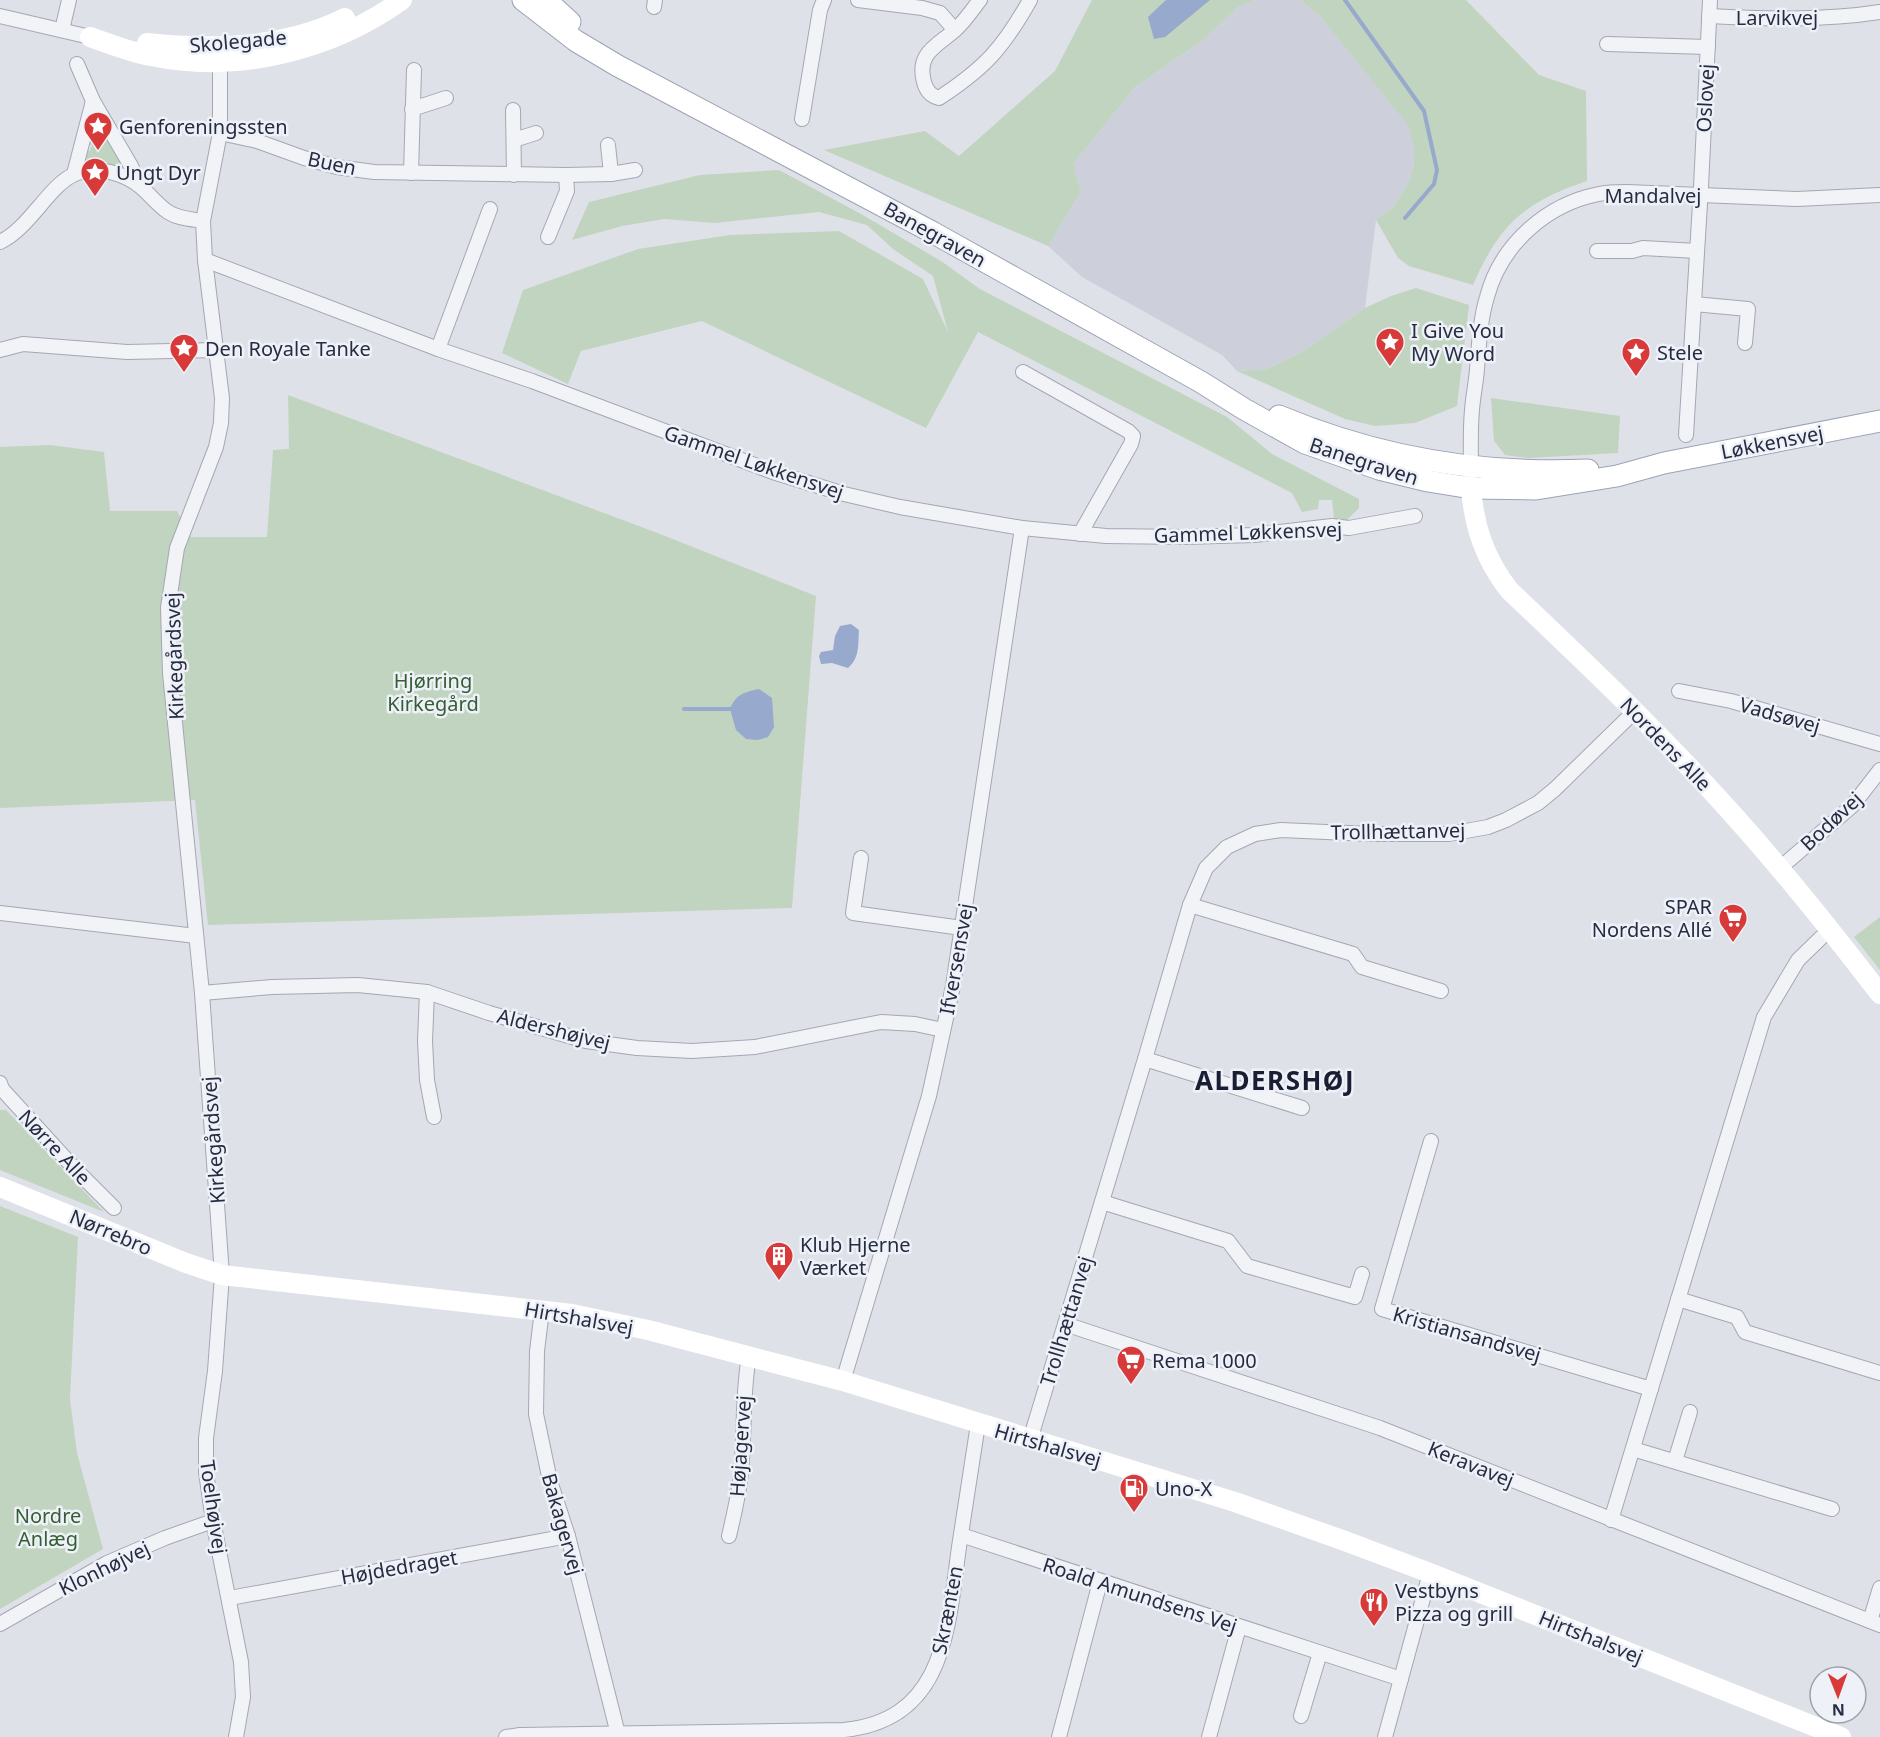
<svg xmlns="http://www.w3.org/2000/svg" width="1880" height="1737" font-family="'Noto Sans',sans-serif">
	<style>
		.built { fill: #cdd0db }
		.green { fill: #c1d4bf }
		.water { fill: #97a9cc }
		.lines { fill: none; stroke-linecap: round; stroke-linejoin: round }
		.stream { stroke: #97a9cc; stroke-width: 4 }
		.street-casing { stroke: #a4a7b4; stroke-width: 16 }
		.primary-casing { stroke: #9da3b6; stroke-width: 23 }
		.street { stroke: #f2f3f7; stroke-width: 14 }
		.secondary { stroke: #fff; stroke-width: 20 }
		.primary { stroke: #fff; stroke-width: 21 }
		.labels { text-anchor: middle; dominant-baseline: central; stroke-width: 5; stroke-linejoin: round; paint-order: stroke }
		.street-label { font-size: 20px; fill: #262c42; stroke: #eef1f7 }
		.poi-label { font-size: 20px; fill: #262c42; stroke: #eef1f7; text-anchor: start }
		.park-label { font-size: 20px; fill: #345e33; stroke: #eef1f7 }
		.district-label { font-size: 26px; font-weight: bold; letter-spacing: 1.5px; fill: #191e32; stroke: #eef1f7 }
	</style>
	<rect width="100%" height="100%" fill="#dfe1e9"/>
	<polygon class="built" points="1255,0 1300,0 1319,15 1408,124 1414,148 1414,165 1409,182 1393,207 1376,220 1365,308 1304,351 1267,369 1237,371 1222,355 1082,277 1048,246 1081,191 1073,164 1135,87 1202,41 1238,7"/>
	<g class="green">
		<polygon points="1092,0 1255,0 1238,7 1202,41 1135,87 1073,164 1081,191 1048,246 824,150 925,131 959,156 1055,71"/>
		<path d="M 1300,0 L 1466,0 L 1539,75 L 1586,91 L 1587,181 C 1524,202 1499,225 1473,285 L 1409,266 L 1398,258 L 1376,220 L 1393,207 L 1409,182 L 1414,165 L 1414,148 L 1408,125 L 1319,15 Z"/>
		<polygon points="94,119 96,119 123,164 121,168 105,166 105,162 98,161 98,165 87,165 84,162 86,150 90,151 92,145 87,144"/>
		<polygon points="779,170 861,214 941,261 980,289 1227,417 1272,454 1359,499 1359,508 1345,522 1334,519 1332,500 1319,500 1318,509 1302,512 1292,493 978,332 926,428 702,321 581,351 568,384 502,353 523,290 638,249 730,235 839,231 923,279 948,332 933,276 893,249 867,225 819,212 715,223 664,219 622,226 572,240 589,202 700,175"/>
		<polygon points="1416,288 1469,305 1457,406 1415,423 1375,426 1345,419 1237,371 1267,369 1304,351 1365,308 1391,296"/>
		<polygon points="288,395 655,532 816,596 792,908 208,925 195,800 0,808 0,447 50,445 104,452 110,511 177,511 191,537 267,537 273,450 289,449"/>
		<polygon points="1491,398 1620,416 1618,453 1528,458 1505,455 1494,441"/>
		<polygon points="1880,917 1880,970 1854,937"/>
		<polygon points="0,1110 6,1110 104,1212 0,1170"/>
		<polygon points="0,1206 78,1237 70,1399 77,1453 103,1549 0,1609"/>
	</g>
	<g class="water">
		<polygon points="1166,0 1210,0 1165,37 1154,39 1148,17"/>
		<path d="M 851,624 L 859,630 C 858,644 860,658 848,668 L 832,663 L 821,664 L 819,656 L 821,652 L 833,650 L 835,636 L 840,626 Z"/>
		<path d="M 759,689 L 772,698 L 774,727 L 768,737 L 758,740 L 746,739 L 736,730 L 730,709 C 735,695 744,692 759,689 Z"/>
	</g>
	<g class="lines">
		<g class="stream">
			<polyline points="1345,0 1424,111 1437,170 1434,184 1405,218"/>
			<polyline points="684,709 730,709"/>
		</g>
		<g class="street-casing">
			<g id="street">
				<polyline points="858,0 922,8 940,13 955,30"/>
				<path d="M 980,0 C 972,10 965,21 956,29 C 938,46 916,52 924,82 C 926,90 931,96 939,98 C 985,68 1003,48 1030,0"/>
				<polyline points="654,7 655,0"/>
				<polyline points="0,16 90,37"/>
				<path d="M 1709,16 C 1766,19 1823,21 1880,12"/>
				<polyline points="62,30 69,0"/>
				<polyline points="1607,44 1708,47"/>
				<polyline points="220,55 220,133 203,221 205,260 222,398 221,423 216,447 177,548 168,608 170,673 202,993 222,1275 215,1371 206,1438 206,1472 213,1521 241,1662 243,1697 236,1737"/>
				<polyline points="77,64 93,101 131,166 139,185"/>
				<polyline points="412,109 446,98"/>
				<polyline points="513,110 514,175"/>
				<polyline points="802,119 820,10 824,0"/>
				<polyline points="220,133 257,141 304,158 337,167 374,172 566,175 611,174 635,170"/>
				<polyline points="514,140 536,133"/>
				<polyline points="608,145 611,174"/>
				<polyline points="411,173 414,70"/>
				<polyline points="74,174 93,101"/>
				<polyline points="548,237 567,191 566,175"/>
				<path d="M 0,242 C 29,229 49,185 75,174 C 96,165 124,173 141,187 C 150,195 158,205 168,212 C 179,219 191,219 203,221"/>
				<polyline points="1597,251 1632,251 1643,248 1697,251"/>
				<polyline points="205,260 438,349 532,381 773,472 844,494 900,507 1022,528 1106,536 1185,537 1254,535 1332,526 1349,528 1415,516"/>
				<polyline points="1694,304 1748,309 1745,343"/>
				<polyline points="438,349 490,209"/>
				<polyline points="0,350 23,344 127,352 217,350"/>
				<polyline points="1023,372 1128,431 1133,436 1131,444 1080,534"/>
				<polyline points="1686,435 1701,187 1710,0"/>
				<path d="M 1471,474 C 1471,453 1470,431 1472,410 C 1473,396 1476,383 1477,369 C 1479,345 1480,320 1487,297 C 1501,244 1547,204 1599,194 C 1608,192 1618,192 1627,192 L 1797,199 L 1880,195"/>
				<polyline points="1679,691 1731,701 1880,744"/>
				<polyline points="861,858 853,913 962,928"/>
				<polyline points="1780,868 1852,806 1880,770"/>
				<polyline points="1190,905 1353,954 1362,967 1441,991"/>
				<polyline points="0,913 196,936"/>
				<polyline points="427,992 425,1041 427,1080 434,1117"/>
				<polyline points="202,993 272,987 358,985 427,992 489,1013 586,1041 637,1048 692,1051 755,1047 881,1022 915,1024 943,1030"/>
				<polyline points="1145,1059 1302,1108"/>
				<polyline points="0,1083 2,1089 74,1168 114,1208"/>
				<polyline points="1431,1141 1382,1309 1651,1389"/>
				<polyline points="1102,1202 1228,1241 1247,1266 1355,1297 1362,1274"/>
				<polyline points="1678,1299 1737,1317 1745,1332 1880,1373"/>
				<polyline points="542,1310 537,1351 536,1414 550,1481 568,1536 618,1734"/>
				<polyline points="1065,1324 1380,1428 1880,1625"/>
				<polyline points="843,1381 929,1096 953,986 1022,528"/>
				<polyline points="1030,1440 1145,1059 1190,905 1206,868 1227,847 1255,834 1281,830 1371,834 1449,834 1488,827 1506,820 1538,803 1555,789 1635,711"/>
				<polyline points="1633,1449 1832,1509"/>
				<polyline points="1675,1461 1690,1412"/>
				<polyline points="1611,1520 1764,1017 1798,960 1830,929"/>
				<polyline points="961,1535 1401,1679"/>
				<path d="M 729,1536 C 734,1515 739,1494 741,1472 C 745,1433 742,1395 749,1356"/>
				<polyline points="230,1598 568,1536"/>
				<polyline points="1870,1621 1880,1588"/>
				<polyline points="0,1624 107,1563 165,1538 213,1521"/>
				<polyline points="1301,1716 1320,1653"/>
				<path d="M 506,1737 L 520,1735 L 844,1730 C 946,1720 948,1627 959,1547 C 965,1506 972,1465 978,1424"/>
				<polyline points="1059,1737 1100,1582"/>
				<polyline points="1209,1737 1239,1627"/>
				<polyline points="1385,1737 1430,1573"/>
			</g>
		</g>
		<g class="primary-casing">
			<g id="primary">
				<polyline points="523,0 576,41 618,66 932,232 1201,382 1244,409 1305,443 1379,469 1428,481 1471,488 1536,489 1617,476 1664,463 1880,421"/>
				<polyline points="546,0 570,22"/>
				<path d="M 1279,416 C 1377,457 1482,475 1588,470"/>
			</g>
		</g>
		<use href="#street" class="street"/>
		<g class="secondary">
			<path d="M 90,37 C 110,44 130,52 151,56 C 237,74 331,51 402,0"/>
			<path d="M 147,43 C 212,50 285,48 345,18"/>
			<path d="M 1471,488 C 1474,527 1485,559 1509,590 C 1587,664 1665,738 1736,818 C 1787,875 1834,934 1880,994"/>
			<polyline points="0,1187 186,1263 222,1275 572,1314 648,1330 843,1381 1235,1502 1345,1541 1430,1573 1841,1737"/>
		</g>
		<use href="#primary" class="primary"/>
	</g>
	<defs>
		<g id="sight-pin" transform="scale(1.5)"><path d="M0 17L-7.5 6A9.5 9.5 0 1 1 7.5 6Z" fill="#d83a3a" stroke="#eef1f7"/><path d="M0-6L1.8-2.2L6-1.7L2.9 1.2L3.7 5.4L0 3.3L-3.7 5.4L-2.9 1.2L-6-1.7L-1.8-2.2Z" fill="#fff"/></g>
		<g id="supermarket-pin" transform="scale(1.5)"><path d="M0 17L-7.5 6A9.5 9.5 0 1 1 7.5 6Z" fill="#d83a3a" stroke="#eef1f7"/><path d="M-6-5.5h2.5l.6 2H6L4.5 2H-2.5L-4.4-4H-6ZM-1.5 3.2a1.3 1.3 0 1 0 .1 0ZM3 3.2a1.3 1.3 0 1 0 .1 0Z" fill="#fff"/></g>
		<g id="building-pin" transform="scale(1.5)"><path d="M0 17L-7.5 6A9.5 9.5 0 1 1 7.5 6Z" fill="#d83a3a" stroke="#eef1f7"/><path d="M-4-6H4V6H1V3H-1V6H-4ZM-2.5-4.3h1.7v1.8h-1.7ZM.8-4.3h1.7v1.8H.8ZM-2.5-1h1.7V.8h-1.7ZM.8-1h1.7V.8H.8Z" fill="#fff"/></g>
		<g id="fuel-pin" transform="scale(1.5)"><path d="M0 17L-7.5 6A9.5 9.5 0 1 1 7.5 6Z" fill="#d83a3a" stroke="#eef1f7"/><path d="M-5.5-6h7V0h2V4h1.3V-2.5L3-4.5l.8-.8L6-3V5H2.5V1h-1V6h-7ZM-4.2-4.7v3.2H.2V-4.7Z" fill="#fff"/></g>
		<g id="restaurant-pin" transform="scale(1.5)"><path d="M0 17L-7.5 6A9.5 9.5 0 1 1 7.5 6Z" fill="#d83a3a" stroke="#eef1f7"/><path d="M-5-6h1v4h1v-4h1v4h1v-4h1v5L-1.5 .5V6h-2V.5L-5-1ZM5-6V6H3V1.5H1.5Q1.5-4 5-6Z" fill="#fff"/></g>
	</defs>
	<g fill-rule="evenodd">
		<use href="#sight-pin" x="98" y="126"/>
		<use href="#sight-pin" x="95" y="172"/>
		<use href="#sight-pin" x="1390" y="342"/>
		<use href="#sight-pin" x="184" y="348"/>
		<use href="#sight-pin" x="1636" y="352"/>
		<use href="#supermarket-pin" x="1733" y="918"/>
		<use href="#building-pin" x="779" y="1256"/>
		<use href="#supermarket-pin" x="1131" y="1360"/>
		<use href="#fuel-pin" x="1134" y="1488"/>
		<use href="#restaurant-pin" x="1374" y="1602"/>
	</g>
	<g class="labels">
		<g class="street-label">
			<text x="1777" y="17">Larvikvej</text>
			<text transform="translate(238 41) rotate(-5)">Skolegade</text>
			<text transform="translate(1705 98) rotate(-87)">Oslovej</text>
			<text transform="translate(332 163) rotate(12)">Buen</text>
			<text x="1653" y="195">Mandalvej</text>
			<text transform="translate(935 234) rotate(29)">Banegraven</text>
			<text transform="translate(1772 442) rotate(-11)">Løkkensvej</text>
			<text transform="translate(1364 461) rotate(18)">Banegraven</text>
			<text transform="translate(754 462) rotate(19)">Gammel Løkkensvej</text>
			<text transform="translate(1248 532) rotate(-2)">Gammel Løkkensvej</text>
			<text transform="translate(174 656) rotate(-92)">Kirkegårdsvej</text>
			<text transform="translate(1780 715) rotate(16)">Vadsøvej</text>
			<text transform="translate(1666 744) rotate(46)">Nordens Alle</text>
			<text transform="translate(1831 821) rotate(-43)">Bodøvej</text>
			<text transform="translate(1398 831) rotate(-1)">Trollhættanvej</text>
			<text transform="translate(956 959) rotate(-80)">Ifversensvej</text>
			<text transform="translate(554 1029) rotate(14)">Aldershøjvej</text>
			<text transform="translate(213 1140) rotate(-94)">Kirkegårdsvej</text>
			<text transform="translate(55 1147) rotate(47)">Nørre Alle</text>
			<text transform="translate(111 1232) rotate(23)">Nørrebro</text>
			<text transform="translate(579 1318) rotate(10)">Hirtshalsvej</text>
			<text transform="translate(1066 1321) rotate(-73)">Trollhættanvej</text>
			<text transform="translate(1467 1334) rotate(16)">Kristiansandsvej</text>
			<text transform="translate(1048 1445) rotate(16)">Hirtshalsvej</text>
			<text transform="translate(740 1446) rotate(-86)">Højagervej</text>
			<text transform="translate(1471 1464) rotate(22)">Keravavej</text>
			<text transform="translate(214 1507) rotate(82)">Toelhøjvej</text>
			<text transform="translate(563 1524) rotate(74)">Bakagervej</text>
			<text transform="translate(399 1567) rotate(-10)">Højdedraget</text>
			<text transform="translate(104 1568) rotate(-26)">Klonhøjvej</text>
			<text transform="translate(1140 1595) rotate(18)">Roald Amundsens Vej</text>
			<text transform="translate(947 1610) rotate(-79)">Skrænten</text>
			<text transform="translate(1591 1637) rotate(22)">Hirtshalsvej</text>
		</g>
		<g class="poi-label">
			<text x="119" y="126">Genforeningssten</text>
			<text x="116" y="172">Ungt Dyr</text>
			<text x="1411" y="330">I Give You<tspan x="1411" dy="23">My Word</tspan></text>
			<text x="205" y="348">Den Royale Tanke</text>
			<text x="1657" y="352">Stele</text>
			<text x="1712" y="906" text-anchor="end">SPAR<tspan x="1712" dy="23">Nordens Allé</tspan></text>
			<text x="800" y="1244">Klub Hjerne<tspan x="800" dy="23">Værket</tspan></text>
			<text x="1152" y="1360">Rema 1000</text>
			<text x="1155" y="1488">Uno-X</text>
			<text x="1395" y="1590">Vestbyns<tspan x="1395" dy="23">Pizza og grill</tspan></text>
		</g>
		<g class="park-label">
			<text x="433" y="680">Hjørring<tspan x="433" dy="23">Kirkegård</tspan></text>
			<text x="48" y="1515">Nordre<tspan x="48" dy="23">Anlæg</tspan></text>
		</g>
		<g class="district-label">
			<text x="1275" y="1080">ALDERSHØJ</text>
		</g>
	</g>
	<g transform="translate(1838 1695) rotate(179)"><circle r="28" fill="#eef1f7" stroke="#9ea2af" stroke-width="1.5"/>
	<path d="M0-4.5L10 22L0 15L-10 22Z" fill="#d83a3a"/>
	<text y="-9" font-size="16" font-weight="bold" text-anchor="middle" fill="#262c42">N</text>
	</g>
</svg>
